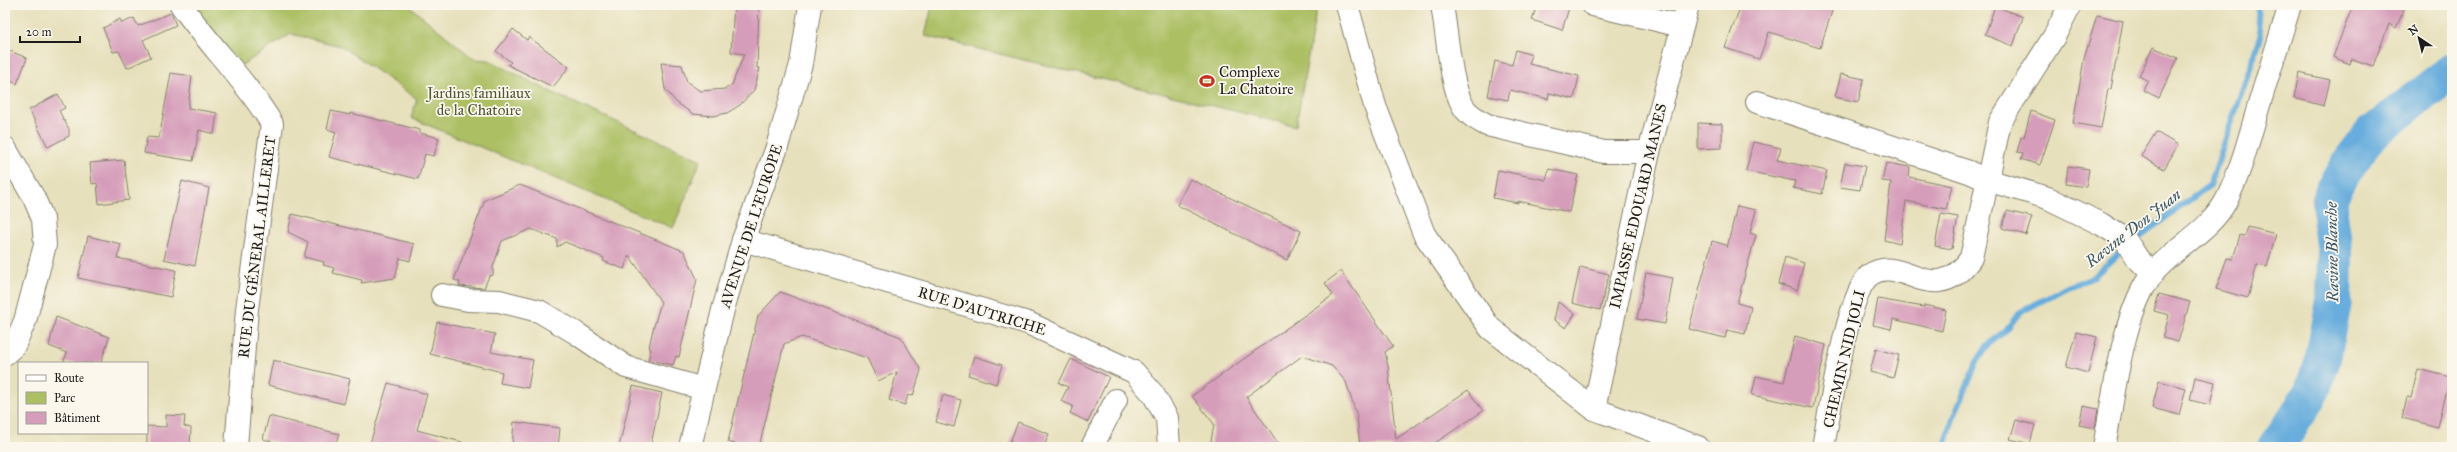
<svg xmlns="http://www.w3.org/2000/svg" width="2457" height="452" font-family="'IM FELL Great Primer',serif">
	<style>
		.green { fill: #acbf63; stroke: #646e40 }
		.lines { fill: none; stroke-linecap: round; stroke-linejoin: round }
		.stream { stroke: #67addd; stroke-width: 6 }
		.river { stroke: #67addd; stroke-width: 36 }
		.building { fill: #d69dba }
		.minor-casing { stroke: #827e6c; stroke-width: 24 }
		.tertiary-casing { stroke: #827e6c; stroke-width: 24 }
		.minor { stroke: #fff; stroke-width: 22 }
		.tertiary { stroke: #fff; stroke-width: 22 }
		.labels { text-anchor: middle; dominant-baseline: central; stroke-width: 3.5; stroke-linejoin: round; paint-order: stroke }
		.poi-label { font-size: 15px; fill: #1c1c1c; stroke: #fbf7ec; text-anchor: start }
		.park-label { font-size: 15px; fill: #4e5535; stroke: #fbf7ec }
		.street-label { font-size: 15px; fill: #1c1c1c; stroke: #fbf7ec }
		.water-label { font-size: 16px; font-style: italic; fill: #3a5669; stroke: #fbf7ec }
	</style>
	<rect width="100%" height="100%" fill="#fbf7ec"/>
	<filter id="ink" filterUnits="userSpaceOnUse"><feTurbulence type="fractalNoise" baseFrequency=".025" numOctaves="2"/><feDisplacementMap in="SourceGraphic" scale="8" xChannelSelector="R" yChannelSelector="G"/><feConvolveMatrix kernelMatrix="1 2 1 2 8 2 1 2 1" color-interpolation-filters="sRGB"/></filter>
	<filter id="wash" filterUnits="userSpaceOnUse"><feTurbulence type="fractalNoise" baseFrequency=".012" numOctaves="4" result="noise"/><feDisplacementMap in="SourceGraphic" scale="16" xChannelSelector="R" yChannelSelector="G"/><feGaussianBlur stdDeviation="0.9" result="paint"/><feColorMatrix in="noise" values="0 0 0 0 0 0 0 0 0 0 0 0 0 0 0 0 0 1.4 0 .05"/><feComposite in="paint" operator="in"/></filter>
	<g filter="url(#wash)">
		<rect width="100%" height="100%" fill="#e7e0bc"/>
		<g class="green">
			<polygon points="197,5 408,5 474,59 489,60 555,94 701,160 673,228 411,118 417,99 341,46 291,34 239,67 197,18"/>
			<polygon points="932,5 1317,5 1296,126 925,36"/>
		</g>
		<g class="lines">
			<polyline class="stream" points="1945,447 1953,418 1977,362 1988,345 2006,330 2019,313 2066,288 2093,277 2125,247 2210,185 2261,36 2256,5"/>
			<polyline class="river" points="2276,447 2311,394 2323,358 2334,302 2335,252 2330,215 2330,197 2348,164 2372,133 2452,71"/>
		</g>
		<g id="blocks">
			<g class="building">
				<polygon points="734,5 759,5 757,68 760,68 754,90 740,105 727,113 713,116 693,114 677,103 665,89 661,63 682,65 687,82 700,91 725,89 732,85 744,54 731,52"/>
				<polygon points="1537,5 1570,5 1562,30 1532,20"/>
				<polygon points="1741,5 1834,5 1820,48 1769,32 1759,59 1725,48"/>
				<polygon points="2353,5 2406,5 2396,28 2389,24 2373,66 2352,59 2350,64 2333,57"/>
				<polygon points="1995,6 2023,17 2013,46 1985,35"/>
				<polygon points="171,13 176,25 143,40 151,57 127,68 119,51 113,52 103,28 120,19 122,23 134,18 138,26"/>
				<polygon points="2097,15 2123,21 2111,89 2108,89 2101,128 2073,123 2084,59"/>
				<polygon points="513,29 527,40 529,37 569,67 553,87 508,65 511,62 496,51"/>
				<polygon points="2153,47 2178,58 2159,98 2143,90 2148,81 2139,76"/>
				<polygon points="5,49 27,58 17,84 5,79"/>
				<polygon points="1516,50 1532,55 1529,64 1579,76 1574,99 1549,93 1548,99 1510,90 1508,100 1488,96 1495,61 1512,65"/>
				<polygon points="171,73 192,76 188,108 217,113 214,134 199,130 193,161 144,153 147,137 159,138"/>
				<polygon points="2299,73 2330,80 2324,106 2294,98"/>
				<polygon points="1841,74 1864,79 1858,102 1835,97"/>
				<polygon points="58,94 65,108 59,111 69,129 69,136 48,147 29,110"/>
				<polygon points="331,111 350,115 350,113 420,130 420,133 439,138 434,156 425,154 418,179 329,157 336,132 327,129"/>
				<polygon points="2031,111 2055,120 2040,165 2021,159 2023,153 2017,152 2021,137 2024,137"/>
				<polygon points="1698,123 1722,124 1722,148 1698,149"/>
				<polygon points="2156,132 2178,145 2164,169 2141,156"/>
				<polygon points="1753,142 1781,148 1777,160 1827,171 1822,194 1793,188 1795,181 1746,171"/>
				<polygon points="124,160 129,200 99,204 97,183 92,184 90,163"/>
				<polygon points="1845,163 1865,166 1860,190 1840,187"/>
				<polygon points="1886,163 1910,167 1909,177 1952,186 1946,209 1906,201 1900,244 1884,240 1891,182 1882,181"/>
				<polygon points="2068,166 2089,169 2086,187 2066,184"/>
				<polygon points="1549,169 1578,175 1569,212 1518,201 1518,203 1493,198 1498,170 1546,180"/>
				<polygon points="1190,179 1301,231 1287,260 1177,205"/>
				<polygon points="182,181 209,188 195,266 164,259"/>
				<polygon points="520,185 684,251 697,279 679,357 676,356 673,365 648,360 651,349 649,348 652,333 661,302 629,255 624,269 603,261 604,258 565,242 557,247 557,239 531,229 502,241 493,267 493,275 489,276 484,288 459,286 460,282 454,280 485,200"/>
				<polygon points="1737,206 1756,210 1750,233 1756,235 1737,303 1751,307 1745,334 1727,330 1725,338 1689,329 1712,241 1726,245 1727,248"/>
				<polygon points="2007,211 2032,217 2026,235 2002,228"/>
				<polygon points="292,214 414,244 410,261 400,258 395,278 361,283 362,280 333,273 334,268 323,265 324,262 304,257 308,242 288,232"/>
				<polygon points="1941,214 1958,217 1952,249 1935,246"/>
				<polygon points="2248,227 2276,234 2267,267 2257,265 2248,298 2216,289 2227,258 2233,259 2240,235 2245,236"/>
				<polygon points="88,236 121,244 117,258 176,270 171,297 78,278"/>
				<polygon points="1785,257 1804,263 1797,290 1778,284"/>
				<polygon points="1580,267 1609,274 1600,310 1572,303"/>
				<polygon points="1341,271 1393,346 1385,352 1388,366 1396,439 1468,390 1483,411 1429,447 1360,447 1357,416 1346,382 1332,366 1302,356 1246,397 1281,447 1210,447 1214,424 1192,396 1333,295 1325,283"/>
				<polygon points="1646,273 1673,278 1665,324 1637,319"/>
				<polygon points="780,292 901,337 921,370 913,396 908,395 905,405 889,400 897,372 878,381 867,358 802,337 784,344 759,447 734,447 735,444 728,442 758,316"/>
				<polygon points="2159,294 2190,302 2178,342 2163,338 2169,315 2154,311"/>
				<polygon points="1878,299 1924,307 1924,305 1946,310 1942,331 1893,319 1891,329 1873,325"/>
				<polygon points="1558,302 1575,314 1566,328 1554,320"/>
				<polygon points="56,317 109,337 101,363 63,363 67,353 49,346"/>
				<polygon points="437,322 495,334 491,352 533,360 528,388 500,383 502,372 430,354"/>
				<polygon points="2076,332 2097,337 2088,373 2066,367"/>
				<polygon points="1795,336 1826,345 1813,408 1752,395 1756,376 1784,382"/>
				<polygon points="1876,349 1899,355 1893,378 1870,372"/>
				<polygon points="974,356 1002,365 996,384 968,375"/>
				<polygon points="1071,359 1109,377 1088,422 1070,413 1073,406 1061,401 1068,387 1059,383"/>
				<polygon points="273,360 350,379 344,404 268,385"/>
				<polygon points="2418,369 2450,377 2438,427 2402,418 2407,397 2411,398"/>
				<polygon points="2195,377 2215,382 2210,405 2190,400"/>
				<polygon points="2159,381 2186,388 2179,415 2152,408"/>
				<polygon points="388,383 427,394 417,430 462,442 461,447 369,447"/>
				<polygon points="633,386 662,393 653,435 651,444 647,443 645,447 619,447"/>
				<polygon points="943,395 961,400 954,427 936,422"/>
				<polygon points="2083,406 2098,409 2095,428 2079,425"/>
				<polygon points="166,415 185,416 184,426 191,428 190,447 147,447 147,426 166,427"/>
				<polygon points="269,416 339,434 335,447 292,447 263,439"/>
				<polygon points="2016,420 2035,425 2030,444 2010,439"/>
				<polygon points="514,422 560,428 558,447 512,447"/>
				<polygon points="1018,422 1049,434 1044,447 1008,447"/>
			</g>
		</g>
	</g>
	<g filter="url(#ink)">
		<use href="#blocks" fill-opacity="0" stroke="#827e6c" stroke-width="1"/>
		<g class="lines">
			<g class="minor-casing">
				<g id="minor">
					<path d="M 181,5 C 210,46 246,81 272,124 L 247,309 L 236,447"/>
					<polyline points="1347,5 1375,106 1424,234 1490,328 1594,409 1698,447"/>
					<path d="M 1442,5 C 1447,32 1450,84 1463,106 C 1468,115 1478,120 1487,125 L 1604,152 L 1649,152"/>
					<polyline points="1593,5 1682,26"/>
					<polyline points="1757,102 1969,172 1987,180 2048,198 2101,224 2125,239 2138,259 2153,274"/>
					<polyline points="5,148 34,198 43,219 45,245 25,321 14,346 5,354"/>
					<polyline points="743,240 1028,323 1134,372 1153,394 1167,418 1169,447"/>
					<polyline points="442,295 468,300 499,301 539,311 576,333 626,367 704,389"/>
					<polyline points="1594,409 1649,152 1688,5"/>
					<polyline points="1092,447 1116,400"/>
					<path d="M 1823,447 C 1829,416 1848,290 1870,275 C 1902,252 1933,312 1971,258 L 2000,122 L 2055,35 L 2070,5"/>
					<path d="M 2104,447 C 2114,398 2122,312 2153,273 C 2175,247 2210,231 2226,201 C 2243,167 2251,130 2262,95 C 2271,65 2281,35 2290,5"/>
				</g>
			</g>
			<g class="tertiary-casing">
				<polyline id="tertiary" points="690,447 723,310 743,240 776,150 801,64 810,5"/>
			</g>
			<use href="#minor" class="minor"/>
			<use href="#tertiary" class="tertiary"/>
		</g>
	</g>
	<defs>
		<g id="stadium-bare" transform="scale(1.2)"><path d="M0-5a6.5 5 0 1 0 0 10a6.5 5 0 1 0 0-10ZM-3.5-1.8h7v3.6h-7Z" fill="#c8321e" stroke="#fbf7ec" stroke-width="2.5" paint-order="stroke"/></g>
	</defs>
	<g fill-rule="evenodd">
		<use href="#stadium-bare" x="1207" y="81"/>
	</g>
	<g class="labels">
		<g class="poi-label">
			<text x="1219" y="72">Complexe<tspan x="1219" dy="17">La Chatoire</tspan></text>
		</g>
		<g class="park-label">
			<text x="479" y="93">Jardins familiaux<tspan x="479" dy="17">de la Chatoire</tspan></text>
		</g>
		<g class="street-label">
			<text transform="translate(1638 206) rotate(-77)">IMPASSE EDOUARD MANES</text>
			<text transform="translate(751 226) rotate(-72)">AVENUE DE L'EUROPE</text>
			<text transform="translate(257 247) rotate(-83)">RUE DU GÉNERAL AILLERET</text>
			<text transform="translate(982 311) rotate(17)">RUE D'AUTRICHE</text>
			<text transform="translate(1844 359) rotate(-77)">CHEMIN NID JOLI</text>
		</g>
		<g class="water-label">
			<text transform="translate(2133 228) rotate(-38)">Ravine Don Juan</text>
			<text transform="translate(2332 252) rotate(-91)">Ravine Blanche</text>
		</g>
	</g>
	<rect width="2457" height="452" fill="none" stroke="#fbf7ec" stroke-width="20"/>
	<rect x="18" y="362" width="130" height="72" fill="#fbf7ec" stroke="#a29f99"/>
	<rect x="26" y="375" width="20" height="6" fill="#ffffff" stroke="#a29f99"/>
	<text x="54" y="382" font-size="12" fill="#1c1c1c">Route</text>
	<rect x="26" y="392" width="20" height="12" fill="#acbf63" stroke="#a29f99"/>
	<text x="54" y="402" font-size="12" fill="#1c1c1c">Parc</text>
	<rect x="26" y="412" width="20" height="12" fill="#d69dba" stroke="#a29f99"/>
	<text x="54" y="422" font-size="12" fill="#1c1c1c">Bâtiment</text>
	<g transform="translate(2419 38) rotate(325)" stroke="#fbf7ec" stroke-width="3" paint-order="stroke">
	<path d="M0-3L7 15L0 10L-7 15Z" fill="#1c1c1c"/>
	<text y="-6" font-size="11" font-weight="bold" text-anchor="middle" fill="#1c1c1c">N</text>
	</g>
	<path d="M20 36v6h60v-6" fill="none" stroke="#1c1c1c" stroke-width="2"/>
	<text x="26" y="36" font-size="12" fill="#1c1c1c" stroke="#fbf7ec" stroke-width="3" paint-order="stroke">20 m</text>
</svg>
